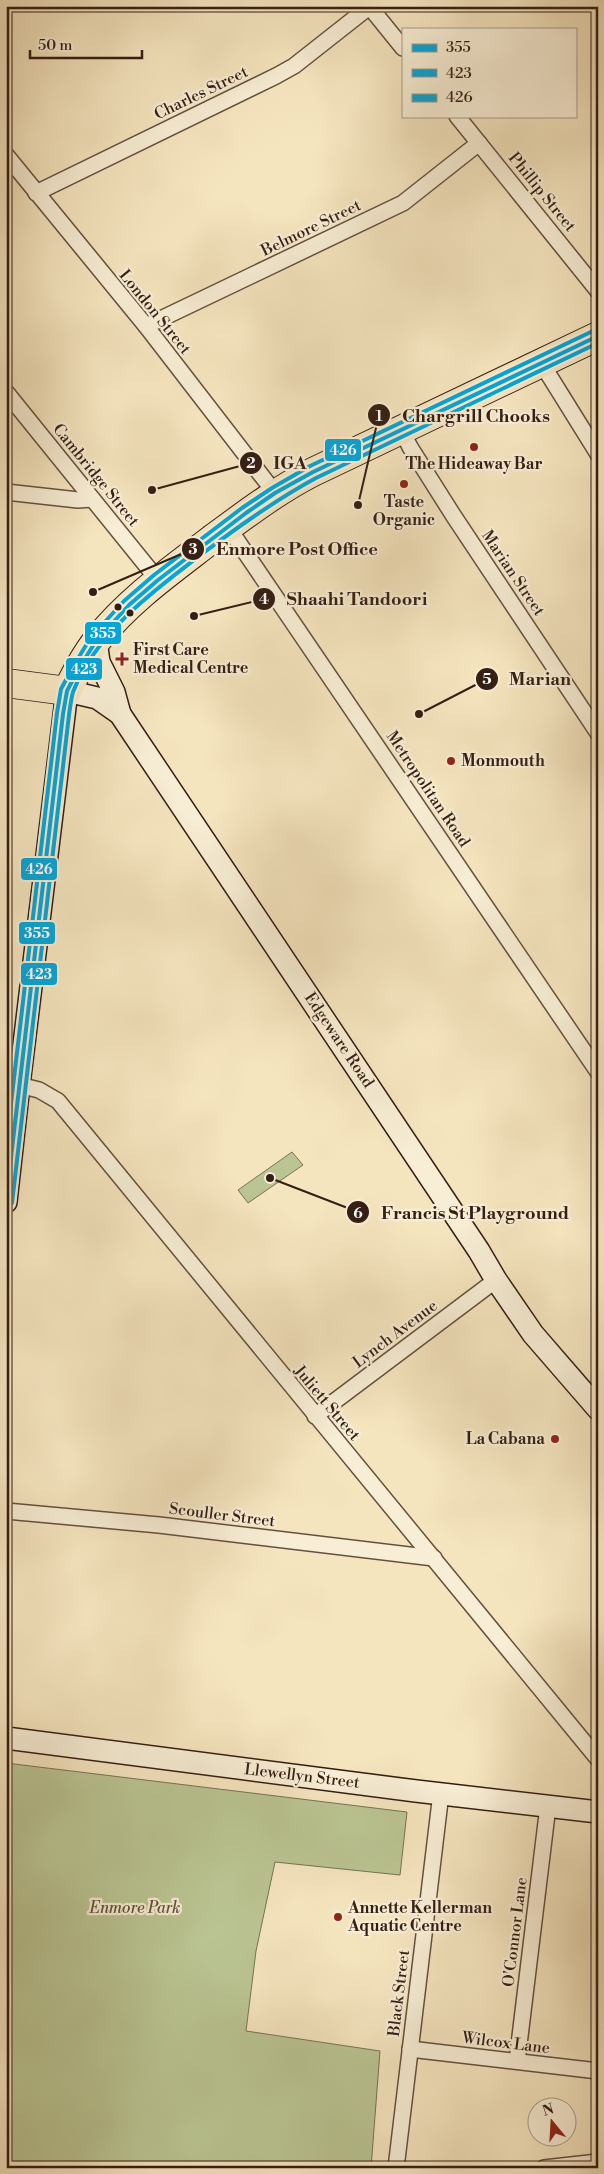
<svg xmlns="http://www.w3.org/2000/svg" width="604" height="2174" font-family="'Libre Bodoni',serif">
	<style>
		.green { fill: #bac593; stroke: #777254 }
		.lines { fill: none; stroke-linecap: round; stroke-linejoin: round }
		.street-casing { stroke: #64503f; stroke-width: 18 }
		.secondary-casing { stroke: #341e14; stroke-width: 24 }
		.highway-casing { stroke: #341e14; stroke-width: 30 }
		.street { stroke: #f8eed5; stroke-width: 15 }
		.secondary { stroke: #f8eed5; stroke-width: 21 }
		.highway { stroke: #f5e5bf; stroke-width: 28 }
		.bus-1-casing { stroke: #f8eed5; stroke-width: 8 }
		.bus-2-casing { stroke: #f8eed5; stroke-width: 8 }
		.bus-3-casing { stroke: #f8eed5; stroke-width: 8 }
		.bus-1 { stroke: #05a6d9; stroke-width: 4 }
		.bus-2 { stroke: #05a6d9; stroke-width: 4 }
		.bus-3 { stroke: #05a6d9; stroke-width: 4 }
		.poi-dot { fill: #8f2418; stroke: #f8eed5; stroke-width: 2 }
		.bus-dot { fill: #341e14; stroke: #f8eed5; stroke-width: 2 }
		.labels { text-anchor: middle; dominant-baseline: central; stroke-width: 4.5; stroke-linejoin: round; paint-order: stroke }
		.street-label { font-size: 16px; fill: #341e14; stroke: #f8eed5 }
		.poi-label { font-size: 16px; font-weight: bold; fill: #341e14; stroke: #f8eed5; text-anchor: start }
		.park-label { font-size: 16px; font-style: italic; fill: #5c503a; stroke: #f8eed5 }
		.leader { fill: none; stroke: #341e14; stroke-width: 2 }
		.callout-dot { fill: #341e14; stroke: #f8eed5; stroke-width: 2 }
		.mark-label { font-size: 15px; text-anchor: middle; font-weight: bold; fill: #fff }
		.callout-label { font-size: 18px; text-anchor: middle; font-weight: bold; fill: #341e14; stroke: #f8eed5; stroke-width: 4.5; stroke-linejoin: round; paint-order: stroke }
		.line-badge { stroke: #f8eed5; stroke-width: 2 }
		.badge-label { font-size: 14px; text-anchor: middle; font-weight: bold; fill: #fff }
	</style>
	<rect width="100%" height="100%" fill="#f5e5bf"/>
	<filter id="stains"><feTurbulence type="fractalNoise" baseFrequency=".004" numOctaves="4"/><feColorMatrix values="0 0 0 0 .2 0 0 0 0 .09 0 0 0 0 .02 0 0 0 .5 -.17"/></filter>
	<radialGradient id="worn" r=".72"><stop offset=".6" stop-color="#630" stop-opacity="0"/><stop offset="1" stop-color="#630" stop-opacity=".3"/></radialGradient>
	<g class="green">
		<polygon points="292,1152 303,1165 248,1203 238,1190"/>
		<polygon points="6,1763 407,1812 400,1875 275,1862 256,1951 246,2031 380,2051 371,2168 6,2168"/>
	</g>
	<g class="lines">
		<g class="street-casing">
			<g id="street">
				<polyline points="369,6 403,48"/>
				<polyline points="457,116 598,291"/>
				<polyline points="6,155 146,326 275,493"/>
				<polyline points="36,193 276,76 294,66 369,7"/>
				<polyline points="146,326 403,203 479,143"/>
				<polyline points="542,364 598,454"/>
				<polyline points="6,392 158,580"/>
				<polyline points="402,431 410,447 453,515 598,733"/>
				<polyline points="6,492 78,500 92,499"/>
				<polyline points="228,527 598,1072"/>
				<polyline points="19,1085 39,1090 58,1101 598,1759"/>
				<polyline points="315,1416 496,1280"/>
				<polyline points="6,1511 159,1525 434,1558"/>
				<polyline points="410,2049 598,2071"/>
				<polyline points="517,2061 548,1806"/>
				<polyline points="396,2168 441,1793"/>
				<polyline points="544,2168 598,2162"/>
			</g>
		</g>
		<g class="secondary-casing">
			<g id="secondary">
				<polyline points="96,641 99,662 114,692 120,714"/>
				<polyline points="6,1202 19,1085 67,691 97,698 120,714 479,1251 496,1280 533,1334 598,1409"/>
				<polyline points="6,1738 416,1791 598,1812"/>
			</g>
		</g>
		<g class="highway-casing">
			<path id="highway" d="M 6,683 L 67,691 C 76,673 85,655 98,639 C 130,599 172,570 212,539 C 245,515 276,491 313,472 L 598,336"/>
		</g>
		<use href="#street" class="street"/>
		<use href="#secondary" class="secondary"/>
		<use href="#highway" class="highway"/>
		<g class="bus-1-casing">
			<polyline id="bus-1" points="6,1200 63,714 67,691 79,668 96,641 129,605 158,580 246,513 275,493 313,472 598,336"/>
		</g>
		<g class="bus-2-casing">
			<path id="bus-2" d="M 12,1203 L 69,715 C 70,708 71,699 73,692 C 96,633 153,591 202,554 C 239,526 275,500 316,478 L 598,343"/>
		</g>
		<g class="bus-3-casing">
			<polyline id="bus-3" points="6,1146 57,713 61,689 74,665 91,637 124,601 154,575 242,508 272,488 310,466 595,330"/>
		</g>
		<use href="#bus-1" class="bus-1"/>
		<use href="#bus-2" class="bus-2"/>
		<use href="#bus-3" class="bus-3"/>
	</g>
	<g class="poi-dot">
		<circle cx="474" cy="447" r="5"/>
		<circle cx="404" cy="484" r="5"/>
		<path d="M119.5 651.5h5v5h5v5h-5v5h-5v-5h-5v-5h5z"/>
		<circle cx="451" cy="761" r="5"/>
		<circle cx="555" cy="1439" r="5"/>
		<circle cx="338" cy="1917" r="5"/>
	</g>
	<g class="bus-dot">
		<circle cx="118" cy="607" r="4.5"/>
		<circle cx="130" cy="613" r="4.5"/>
	</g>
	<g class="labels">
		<g class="street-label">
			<text transform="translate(201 93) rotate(-26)">Charles Street</text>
			<text transform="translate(542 192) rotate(51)">Phillip Street</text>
			<text transform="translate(311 228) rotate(-26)">Belmore Street</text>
			<text transform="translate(155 312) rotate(51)">London Street</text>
			<text transform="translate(96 475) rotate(51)">Cambridge Street</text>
			<text transform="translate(513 573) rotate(56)">Marian Street</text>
			<text transform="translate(428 789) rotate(56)">Metropolitan Road</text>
			<text transform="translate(339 1040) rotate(56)">Edgeware Road</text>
			<text transform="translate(395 1334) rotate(-37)">Lynch Avenue</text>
			<text transform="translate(327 1403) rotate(50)">Juliett Street</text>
			<text transform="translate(222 1515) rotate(7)">Scouller Street</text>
			<text transform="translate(302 1776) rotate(7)">Llewellyn Street</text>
			<text transform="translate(515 1932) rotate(-83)">O'Connor Lane</text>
			<text transform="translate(399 1993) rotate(-83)">Black Street</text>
			<text transform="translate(506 2043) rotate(7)">Wilcox Lane</text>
		</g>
		<g class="poi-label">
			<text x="474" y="464" text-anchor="middle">The Hideaway Bar</text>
			<text x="404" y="502" text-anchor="middle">Taste<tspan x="404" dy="18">Organic</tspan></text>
			<text x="133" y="650">First Care<tspan x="133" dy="18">Medical Centre</tspan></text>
			<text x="461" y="761">Monmouth</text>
			<text x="545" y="1439" text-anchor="end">La Cabana</text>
			<text x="348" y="1908">Annette Kellerman<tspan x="348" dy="18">Aquatic Centre</tspan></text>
		</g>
		<g class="park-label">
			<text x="135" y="1908">Enmore Park</text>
		</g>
	</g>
	<path class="leader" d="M358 505L379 415M152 490L251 463M93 592L193 549M194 616L264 599M419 714L487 679M270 1178L358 1212"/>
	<g class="callout-dot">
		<circle cx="358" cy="505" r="5"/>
		<circle cx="152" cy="490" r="5"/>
		<circle cx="93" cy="592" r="5"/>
		<circle cx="194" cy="616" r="5"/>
		<circle cx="419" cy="714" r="5"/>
		<circle cx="270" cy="1178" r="5"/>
		<circle cx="379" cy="415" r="12"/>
		<circle cx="251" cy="463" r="12"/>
		<circle cx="193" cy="549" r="12"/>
		<circle cx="264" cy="599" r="12"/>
		<circle cx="487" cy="679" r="12"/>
		<circle cx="358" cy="1212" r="12"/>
	</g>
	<g class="mark-label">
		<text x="379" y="421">1</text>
		<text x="251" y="468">2</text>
		<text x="193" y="554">3</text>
		<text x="264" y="604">4</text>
		<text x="487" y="684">5</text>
		<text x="358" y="1218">6</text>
	</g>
	<g class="callout-label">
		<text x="476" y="422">Chargrill Chooks</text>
		<text x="290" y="469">IGA</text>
		<text x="297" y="555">Enmore Post Office</text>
		<text x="357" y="605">Shaahi Tandoori</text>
		<text x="540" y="685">Marian</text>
		<text x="475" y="1219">Francis St Playground</text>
	</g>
	<g class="line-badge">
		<rect x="324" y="438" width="38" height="24" rx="5" fill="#05a6d9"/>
		<rect x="84" y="621" width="38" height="24" rx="5" fill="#05a6d9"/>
		<rect x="65" y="657" width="38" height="24" rx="5" fill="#05a6d9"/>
		<rect x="20" y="857" width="38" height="24" rx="5" fill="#05a6d9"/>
		<rect x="18" y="921" width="38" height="24" rx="5" fill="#05a6d9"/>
		<rect x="20" y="962" width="38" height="24" rx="5" fill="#05a6d9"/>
	</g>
	<g class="badge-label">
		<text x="343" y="455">426</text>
		<text x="103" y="638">355</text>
		<text x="84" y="674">423</text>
		<text x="39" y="874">426</text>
		<text x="37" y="938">355</text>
		<text x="39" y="979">423</text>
	</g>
	<rect width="604" height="2174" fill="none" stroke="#f5e5bf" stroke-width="25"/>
	<rect x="8" y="8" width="589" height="2159" fill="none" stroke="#341e14" stroke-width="2.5"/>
	<rect x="12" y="12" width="579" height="2149" fill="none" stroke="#341e14"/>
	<rect x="402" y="28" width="175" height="90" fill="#f8eed5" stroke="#aa9b88"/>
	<rect x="412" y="44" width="25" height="8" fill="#05a6d9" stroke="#aa9b88"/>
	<text x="446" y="52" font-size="15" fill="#341e14">355</text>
	<rect x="412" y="69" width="25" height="8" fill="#05a6d9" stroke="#aa9b88"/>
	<text x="446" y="78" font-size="15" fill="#341e14">423</text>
	<rect x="412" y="94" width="25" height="8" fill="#05a6d9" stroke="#aa9b88"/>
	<text x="446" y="102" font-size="15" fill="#341e14">426</text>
	<g transform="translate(552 2122) rotate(342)"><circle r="24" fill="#f8eed5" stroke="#aa9b88"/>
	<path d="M0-4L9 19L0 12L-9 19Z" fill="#8f2418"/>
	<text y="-8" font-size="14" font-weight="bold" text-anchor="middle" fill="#341e14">N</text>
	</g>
	<path d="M30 50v8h112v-8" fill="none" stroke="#341e14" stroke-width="2.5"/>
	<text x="38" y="50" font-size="15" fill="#341e14" stroke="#f8eed5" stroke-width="4" paint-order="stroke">50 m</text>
	<rect width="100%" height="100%" filter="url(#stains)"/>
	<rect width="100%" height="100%" fill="url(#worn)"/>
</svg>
